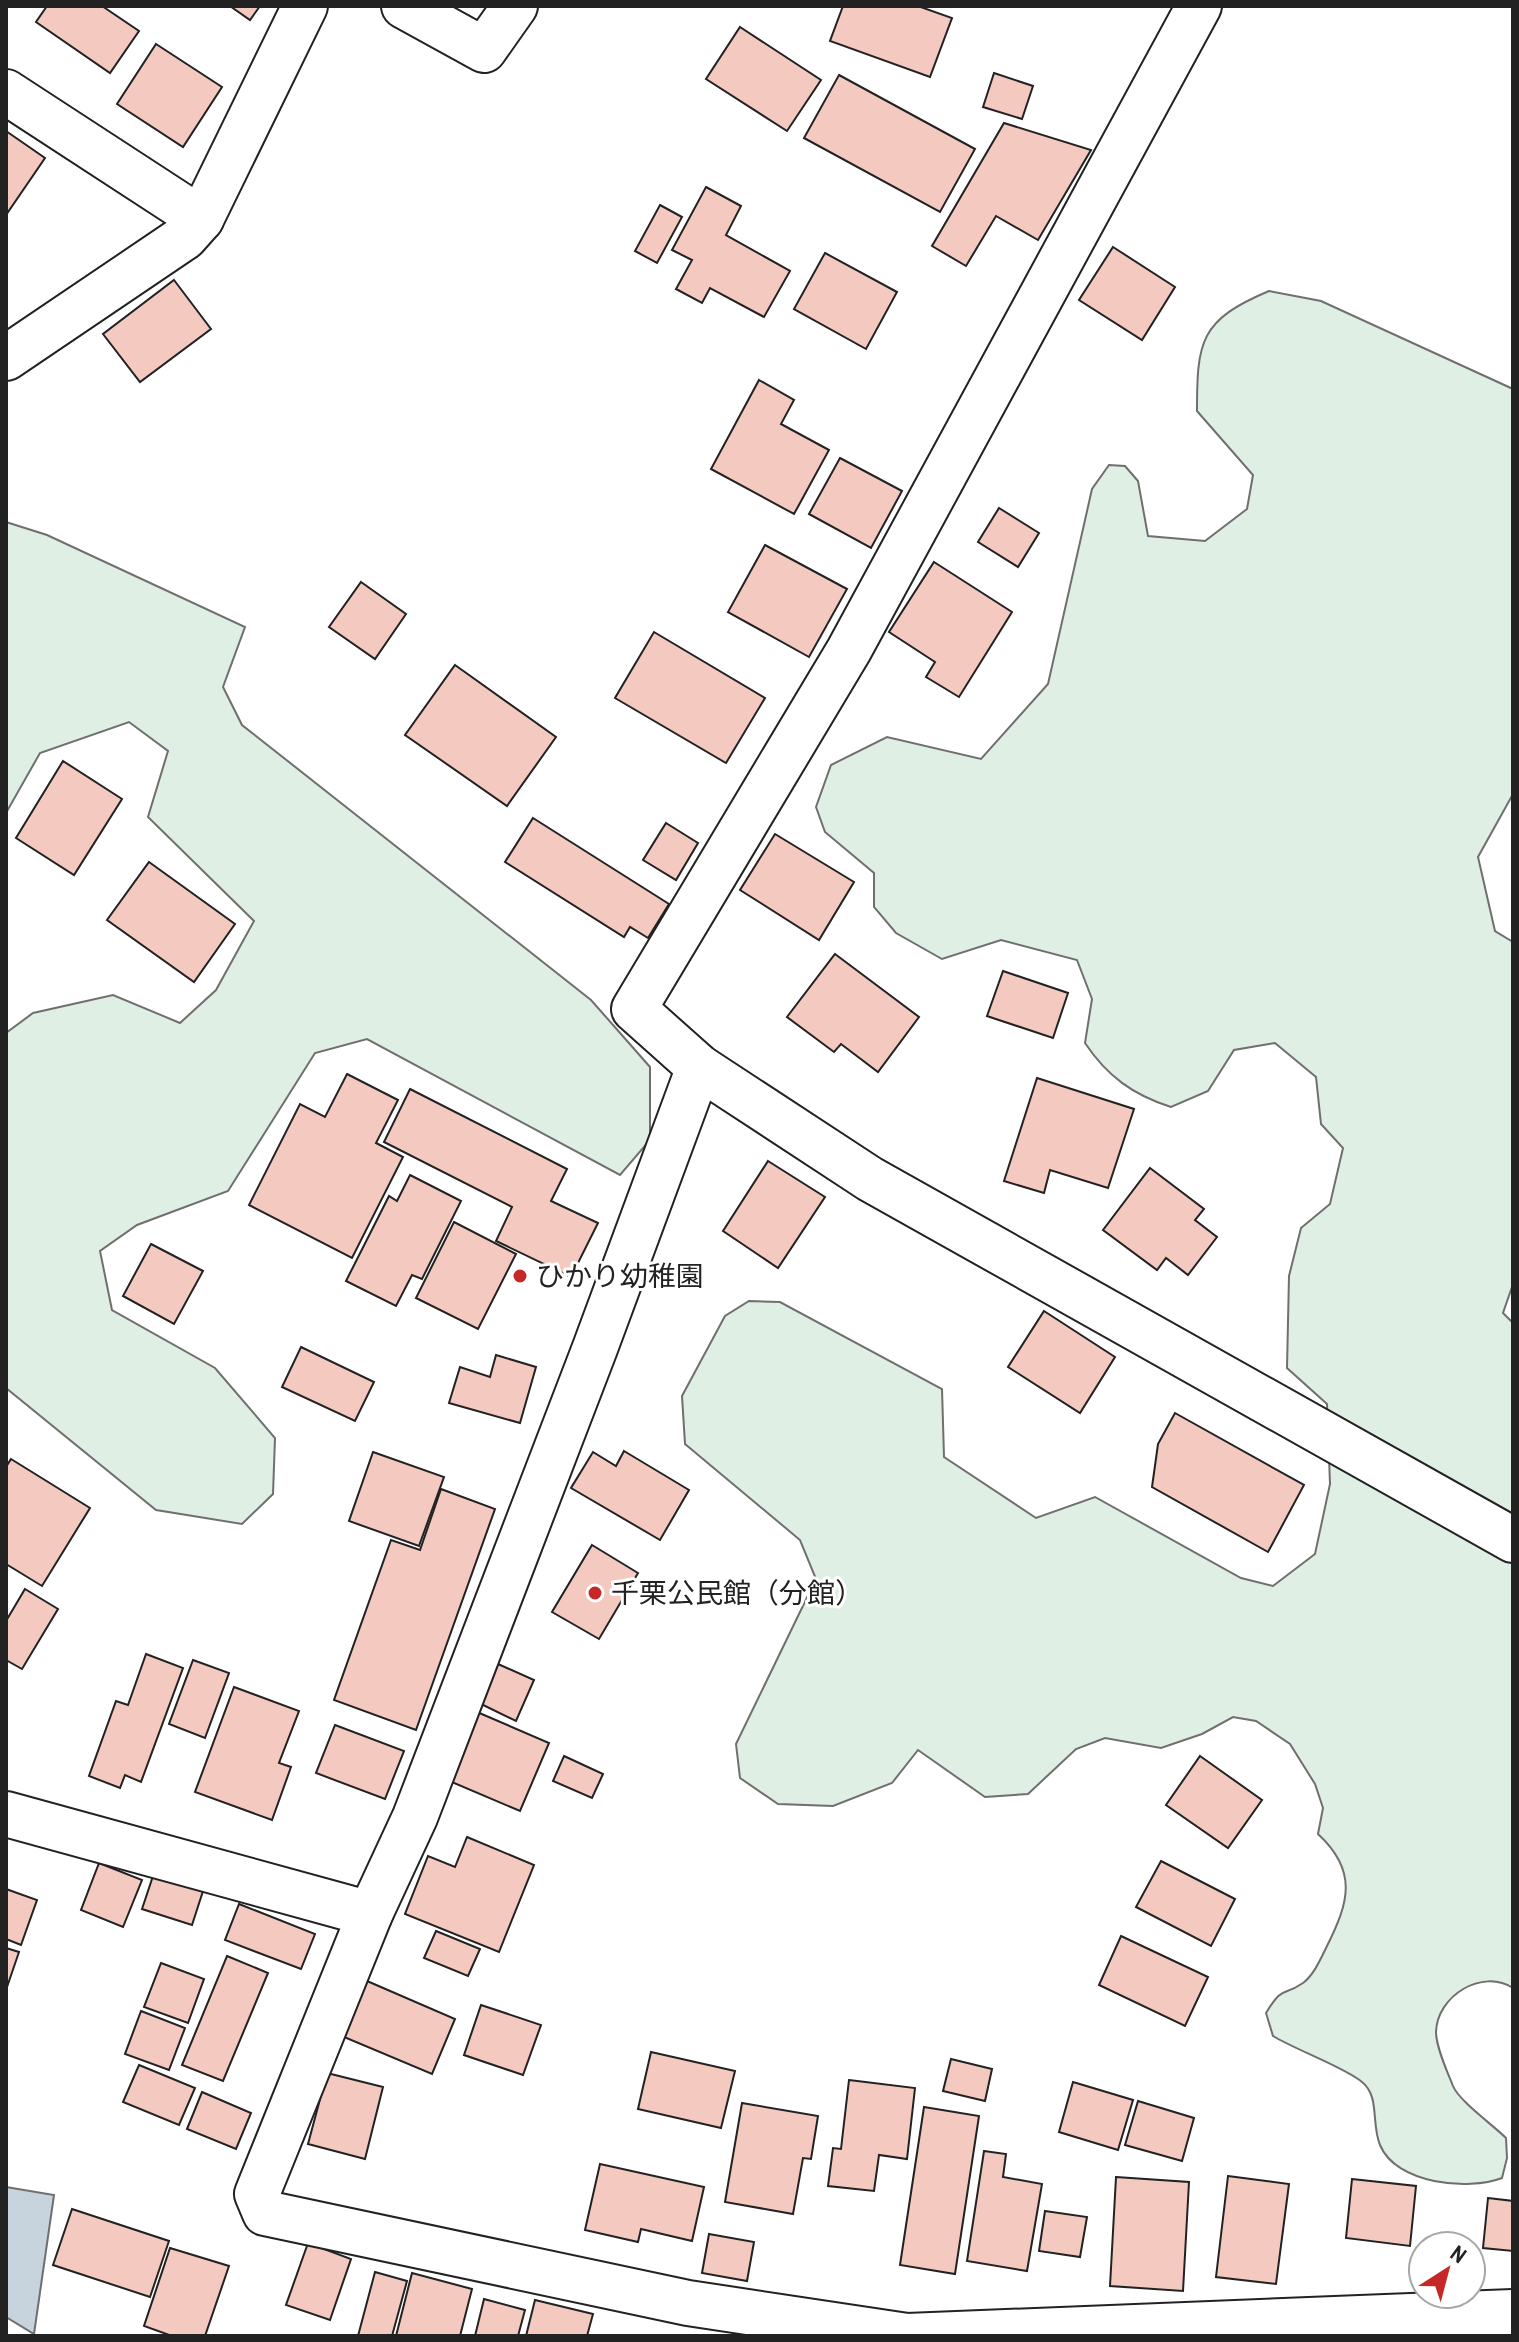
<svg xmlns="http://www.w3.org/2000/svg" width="1519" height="2342" font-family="'Archivo Narrow','Noto Sans JP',sans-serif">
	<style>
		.green { fill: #e0efe3; stroke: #6f6f6f; stroke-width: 2 }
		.water { fill: #c7d3dd; stroke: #6f6f6f; stroke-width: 2 }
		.building { fill: #f3c9c0; stroke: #222; stroke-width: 2 }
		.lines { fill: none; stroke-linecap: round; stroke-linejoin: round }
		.minor-casing { stroke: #222; stroke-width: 48 }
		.minor { stroke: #fff; stroke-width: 44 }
		.poi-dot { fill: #c62828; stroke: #fff; stroke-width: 3 }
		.labels { text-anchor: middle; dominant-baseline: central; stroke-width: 6; stroke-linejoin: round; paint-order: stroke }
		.poi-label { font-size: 28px; fill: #222; stroke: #fff; text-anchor: start }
	</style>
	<rect width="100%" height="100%" fill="#fff"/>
	<g class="green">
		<path d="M 1269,291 L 1321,301 L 1513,389 L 1513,794 L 1478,857 L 1495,931 L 1513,942 L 1513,1284 L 1503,1313 L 1513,1323 L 1513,1988 C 1482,1968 1437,1996 1436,2032 C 1436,2047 1447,2071 1453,2086 C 1459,2101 1493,2125 1506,2138 L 1507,2158 L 1502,2178 C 1468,2191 1396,2184 1380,2145 C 1371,2124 1380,2096 1362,2082 C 1346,2068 1296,2050 1273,2036 L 1266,2013 C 1284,1984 1281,1998 1303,1983 C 1314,1975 1321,1958 1327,1946 C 1349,1902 1358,1871 1318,1834 L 1323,1808 L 1315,1784 L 1290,1744 L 1256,1721 L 1233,1717 L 1202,1734 L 1161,1748 L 1105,1738 L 1076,1749 L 1028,1794 L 985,1797 L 918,1750 L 892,1783 L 833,1806 L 778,1804 L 740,1778 L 736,1744 L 816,1579 L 800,1540 L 685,1444 L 682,1396 L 725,1316 L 749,1301 L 780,1302 L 942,1389 L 944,1457 L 1036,1518 L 1095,1497 L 1241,1578 L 1273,1586 L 1315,1554 L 1330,1484 L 1327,1404 L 1287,1368 L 1289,1276 L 1301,1228 L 1330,1204 L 1343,1148 L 1321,1124 L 1316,1077 L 1275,1043 L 1234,1050 L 1208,1091 L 1171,1107 C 1133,1095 1107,1076 1085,1043 L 1092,999 L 1077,960 L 1001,940 L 942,959 L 896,933 L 874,907 L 874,873 L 825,832 L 816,807 L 831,765 L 887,737 L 981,759 L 1048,684 L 1092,489 L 1109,465 L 1125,466 L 1138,481 L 1148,536 L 1205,541 L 1247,509 L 1253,475 L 1197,411 C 1197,341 1200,320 1269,291 Z"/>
		<polygon points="6,522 47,535 245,627 223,687 242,725 591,1000 650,1067 650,1140 620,1175 367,1039 315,1053 228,1191 137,1225 100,1251 112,1310 215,1368 275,1438 273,1494 242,1524 156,1510 6,1388 6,1033 33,1013 113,995 180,1023 216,990 254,921 148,817 168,751 129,722 40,753 6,813"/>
	</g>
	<polygon class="water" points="6,2187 54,2195 34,2334 6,2317"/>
	<g class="building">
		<polygon points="47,6 102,6 139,31 110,73 36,22"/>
		<polygon points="230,6 260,6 250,20"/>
		<polygon points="843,6 918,6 952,18 930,77 830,41"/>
		<polygon points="740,27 821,80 787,131 706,79"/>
		<polygon points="156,44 222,87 183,147 117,104"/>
		<polygon points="994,73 1033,86 1022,119 983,107"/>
		<polygon points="839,75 975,149 940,212 804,138"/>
		<polygon points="1004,123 1091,150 1038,240 996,216 966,266 932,246"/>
		<polygon points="6,131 45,158 6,215"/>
		<polygon points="706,187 741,206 726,235 790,271 764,317 710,288 702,303 676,289 692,260 672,250"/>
		<polygon points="660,205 682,217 657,263 635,251"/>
		<polygon points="1113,247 1175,287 1142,340 1079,300"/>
		<polygon points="825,253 897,292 866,349 794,309"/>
		<polygon points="174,280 211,329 140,382 103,334"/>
		<polygon points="759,380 794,400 781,424 829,450 794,514 711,469"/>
		<polygon points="840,458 902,491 871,548 809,514"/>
		<polygon points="999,508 1039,533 1018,567 978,542"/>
		<polygon points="765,545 847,589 809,657 728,612"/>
		<polygon points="934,562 1012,612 959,697 926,677 935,662 889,632"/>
		<polygon points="361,582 406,614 375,659 329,627"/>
		<polygon points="654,632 765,698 726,763 615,698"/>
		<polygon points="455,665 556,737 507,806 405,735"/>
		<polygon points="63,761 122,799 74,875 16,838"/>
		<polygon points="533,818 669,904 648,938 630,927 624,937 505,862"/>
		<polygon points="666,823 698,843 676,880 643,860"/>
		<polygon points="775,834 854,882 819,940 740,890"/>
		<polygon points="149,862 235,924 194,982 107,920"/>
		<polygon points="835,954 919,1017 878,1072 841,1044 834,1052 787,1017"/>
		<polygon points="1003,971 1068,993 1053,1038 987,1016"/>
		<polygon points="347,1074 398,1100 376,1143 403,1157 352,1258 249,1205 300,1104 325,1117"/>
		<polygon points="1037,1078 1134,1109 1108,1188 1050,1170 1044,1193 1004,1181"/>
		<polygon points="410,1089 567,1169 551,1201 598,1223 571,1277 496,1241 512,1207 384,1142"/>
		<polygon points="768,1161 825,1197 778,1268 723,1231"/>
		<polygon points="1150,1168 1204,1209 1195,1220 1217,1237 1188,1275 1166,1258 1157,1270 1103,1230"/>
		<polygon points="410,1175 461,1201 422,1279 412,1275 396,1306 346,1281 389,1196 397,1201"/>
		<polygon points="454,1222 516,1254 478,1329 416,1298"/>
		<polygon points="151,1244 203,1271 174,1324 123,1296"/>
		<polygon points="1044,1311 1115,1357 1080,1413 1008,1367"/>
		<polygon points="301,1347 374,1382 355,1421 282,1387"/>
		<polygon points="496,1355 536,1367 520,1423 449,1403 460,1367 490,1377"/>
		<polygon points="1175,1413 1304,1485 1268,1552 1152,1487 1158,1444"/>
		<polygon points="624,1451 689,1490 660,1540 571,1488 593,1452 616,1466"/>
		<polygon points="373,1452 444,1477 419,1546 349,1521"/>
		<polygon points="11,1459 90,1508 42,1586 6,1564 6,1467"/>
		<polygon points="441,1489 495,1509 416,1730 334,1700 391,1540 420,1550"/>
		<polygon points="592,1545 638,1573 599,1639 552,1612"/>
		<polygon points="25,1589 58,1609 22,1669 6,1660 6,1621"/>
		<polygon points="146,1654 183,1668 141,1782 125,1775 120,1788 89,1776 116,1701 128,1705"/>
		<polygon points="193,1660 229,1673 205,1738 169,1724"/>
		<polygon points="498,1664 534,1680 516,1721 481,1704"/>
		<polygon points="234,1687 299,1711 279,1763 291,1767 272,1820 195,1792"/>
		<polygon points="477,1712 549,1743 520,1811 447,1780"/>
		<polygon points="335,1725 404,1751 385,1799 316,1773"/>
		<polygon points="564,1756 603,1774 592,1798 553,1781"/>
		<polygon points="1200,1756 1262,1800 1228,1848 1166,1805"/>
		<polygon points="467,1837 534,1865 499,1952 405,1914 428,1856 455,1867"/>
		<polygon points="1161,1861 1235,1899 1211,1946 1136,1907"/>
		<polygon points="99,1863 142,1880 123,1927 81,1910"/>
		<polygon points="154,1873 204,1888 192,1925 142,1909"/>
		<polygon points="6,1889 37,1900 21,1945 6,1939"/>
		<polygon points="239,1904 315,1934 301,1969 225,1940"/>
		<polygon points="436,1931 480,1949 468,1976 424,1958"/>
		<polygon points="1121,1936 1208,1977 1185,2026 1099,1985"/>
		<polygon points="6,1948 19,1952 6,1990"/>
		<polygon points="227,1956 268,1973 223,2081 182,2065"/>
		<polygon points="161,1963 204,1979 188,2023 144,2007"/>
		<polygon points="367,1981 455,2019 432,2074 344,2037"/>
		<polygon points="481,2005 541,2025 523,2075 464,2055"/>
		<polygon points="141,2011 185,2028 169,2070 125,2054"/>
		<polygon points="651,2052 735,2071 721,2128 638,2109"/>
		<polygon points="951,2059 992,2069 985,2101 943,2091"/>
		<polygon points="139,2065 195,2088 179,2125 123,2102"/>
		<polygon points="327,2073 383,2087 365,2159 308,2144"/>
		<polygon points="849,2080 915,2088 907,2159 879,2155 874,2191 828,2186 833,2148 841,2149"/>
		<polygon points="1073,2082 1133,2100 1118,2150 1059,2132"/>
		<polygon points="202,2092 251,2113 236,2149 187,2129"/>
		<polygon points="1138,2101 1194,2118 1182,2161 1125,2145"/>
		<polygon points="742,2103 818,2116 811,2159 803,2158 793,2214 725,2202"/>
		<polygon points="924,2107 979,2116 955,2274 900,2265"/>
		<polygon points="984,2151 1006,2154 1003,2177 1042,2184 1027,2271 967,2261"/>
		<polygon points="600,2164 704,2187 692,2241 641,2229 638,2242 585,2230"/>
		<polygon points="1228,2176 1289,2184 1276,2284 1216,2277"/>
		<polygon points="1116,2177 1189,2182 1183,2291 1110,2286"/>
		<polygon points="1352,2179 1416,2186 1410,2246 1346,2238"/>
		<polygon points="1488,2198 1513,2201 1513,2251 1483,2248"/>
		<polygon points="72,2209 169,2241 150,2297 53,2265"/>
		<polygon points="1045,2211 1087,2217 1080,2257 1039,2251"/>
		<polygon points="709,2234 754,2242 747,2281 702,2273"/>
		<polygon points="308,2243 351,2259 330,2320 286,2305"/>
		<polygon points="170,2248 229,2266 205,2336 172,2336 144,2326"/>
		<polygon points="375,2272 407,2281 392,2336 358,2336"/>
		<polygon points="412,2273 472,2289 460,2336 396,2336"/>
		<polygon points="484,2299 525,2310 518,2336 475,2336"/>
		<polygon points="535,2300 593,2314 587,2336 526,2336"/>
	</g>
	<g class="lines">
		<g class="minor-casing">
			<g id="minor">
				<polyline points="404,6 484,50 515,6"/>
				<polyline points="1199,6 849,650 634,1009 699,1067 870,1179 1513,1540"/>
				<polyline points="6,92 201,219"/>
				<polyline points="6,358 185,237 201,219 305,6"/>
				<polyline points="699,1067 595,1348 415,1817 370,1914 257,2194 265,2213 688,2303 907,2336 1513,2312"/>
				<polyline points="6,1814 370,1914"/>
			</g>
		</g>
		<use href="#minor" class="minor"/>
	</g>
	<g class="poi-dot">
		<circle cx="520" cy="1276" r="8"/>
		<circle cx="595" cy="1593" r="8"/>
	</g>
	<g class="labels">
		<g class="poi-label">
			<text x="536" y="1276">ひかり幼稚園</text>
			<text x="611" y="1593">千栗公民館（分館）</text>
		</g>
	</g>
	<rect width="1519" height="2342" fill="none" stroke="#222222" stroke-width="16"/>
	<g transform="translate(1447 2270) rotate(36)"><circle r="38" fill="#ffffff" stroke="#a7a7a7" stroke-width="2"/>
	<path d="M0-6L14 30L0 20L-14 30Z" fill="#c62828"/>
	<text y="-12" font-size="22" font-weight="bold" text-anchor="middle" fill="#222222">N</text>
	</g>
</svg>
